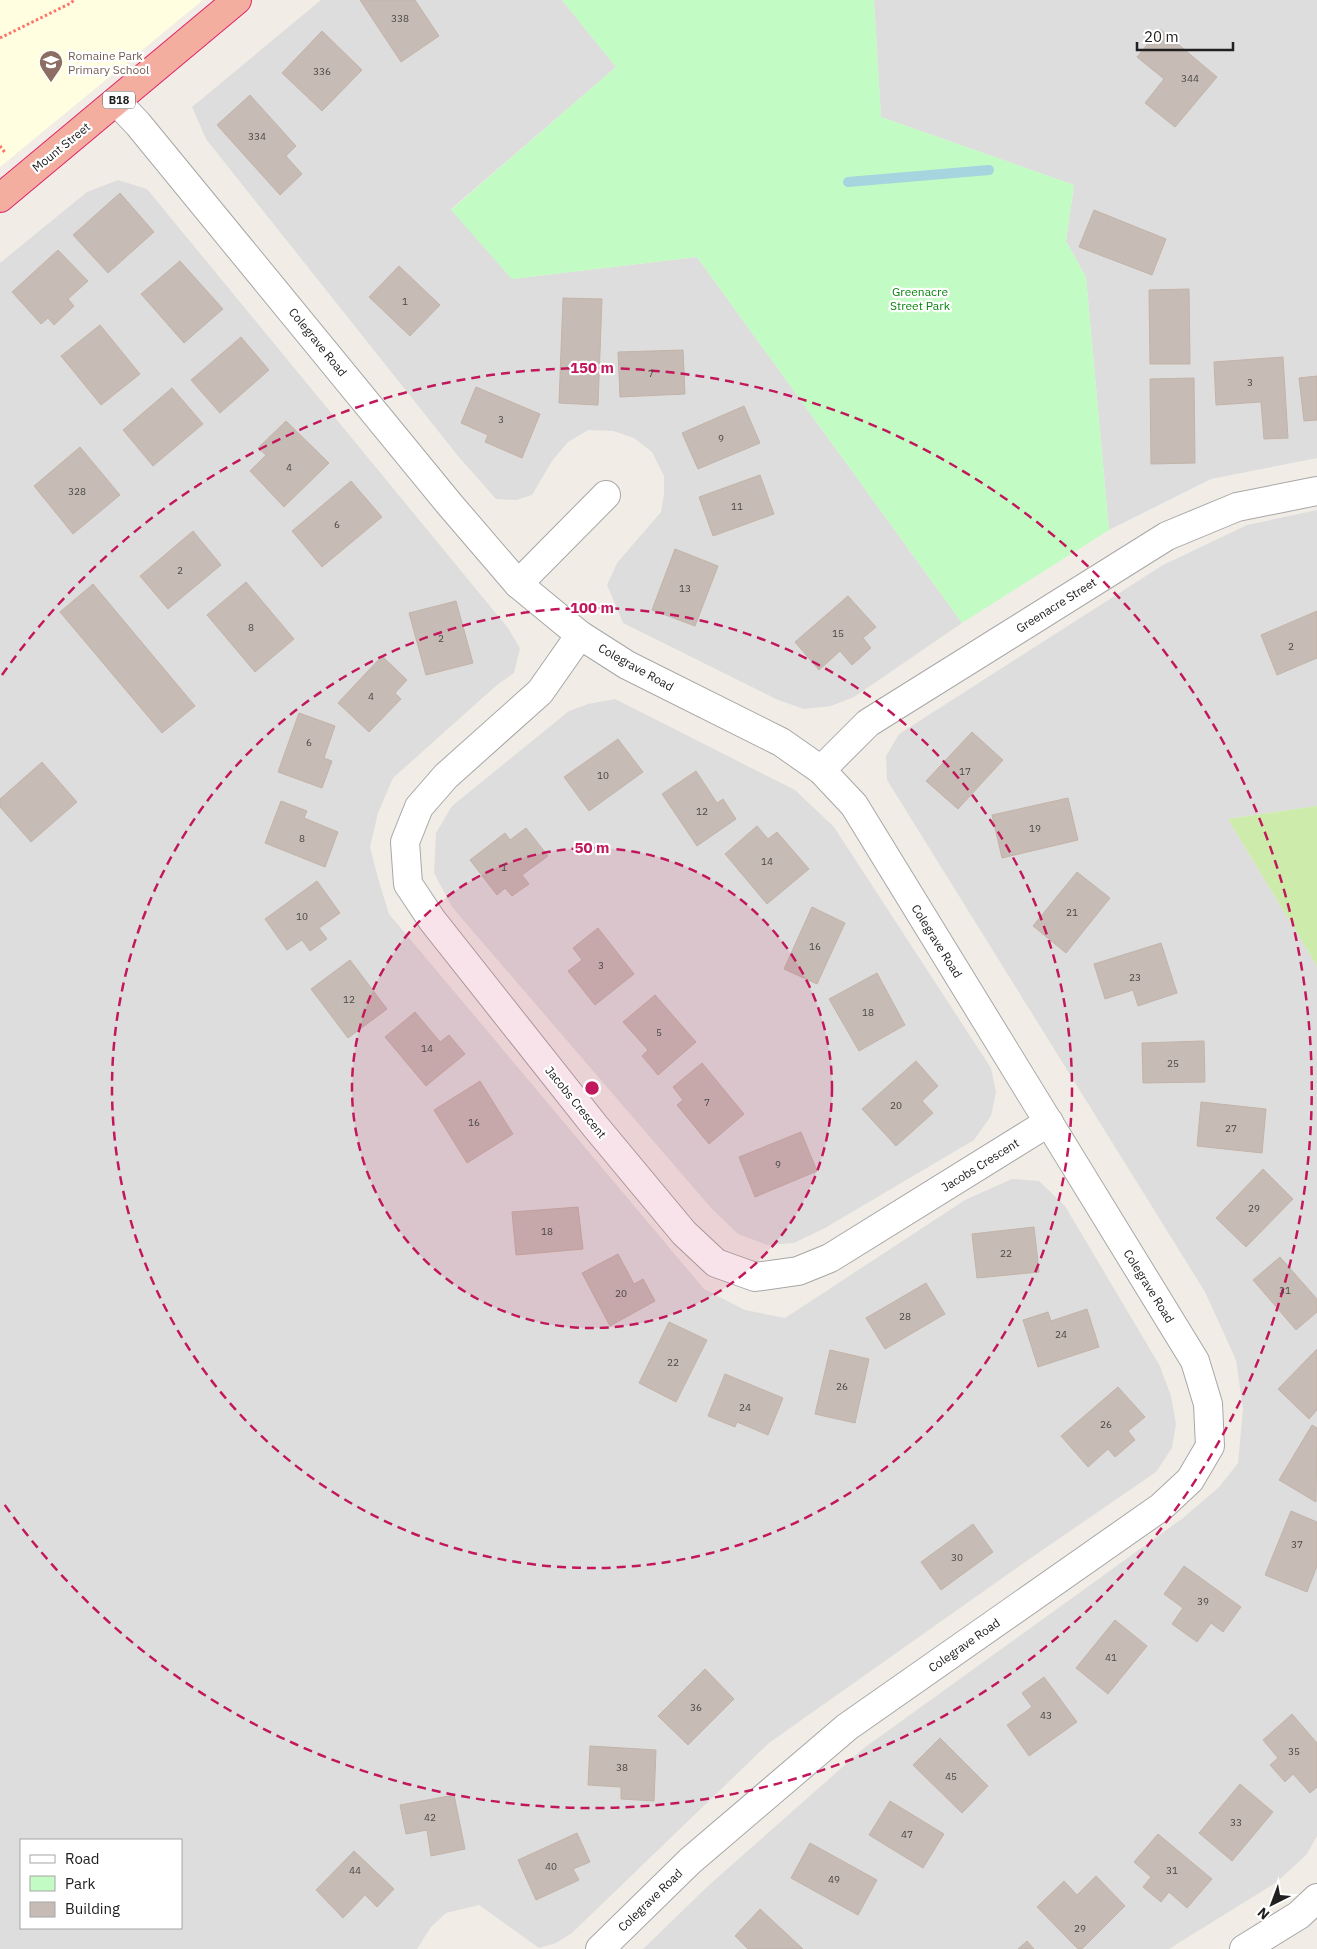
<svg xmlns="http://www.w3.org/2000/svg" width="1317" height="1949" font-family="'IBM Plex Sans',sans-serif">
	<style>
		.residential { fill: #dedddd; fill-rule: evenodd }
		.education { fill: #fffee1 }
		.grass { fill: #cdecab }
		.park { fill: #c3fbc5 }
		.lines { fill: none; stroke-linecap: round; stroke-linejoin: round }
		.stream { stroke: #a6d4df; stroke-width: 10 }
		.building { fill: #c6bcb5; stroke: #c3b3a8 }
		.minor-casing { stroke: #a7a7a7; stroke-width: 30 }
		.trunk-casing { stroke: #e0226a; stroke-width: 30 }
		.path { stroke: #fd746a; stroke-width: 3; stroke-dasharray: 2.5 2.5; stroke-linecap: butt }
		.minor { stroke: #fff; stroke-width: 28 }
		.trunk { stroke: #f4aea0; stroke-width: 28 }
		.ring { fill: none; stroke: #c2185b; stroke-width: 2.5; stroke-dasharray: 9 6 }
		.labels { text-anchor: middle; dominant-baseline: central; stroke-width: 4.5; stroke-linejoin: round; paint-order: stroke }
		.number-label { font-size: 10px; fill: #4a4745 }
		.shield { fill: #fff; stroke: #636363; stroke-width: 1 }
		.shield-label { font-size: 11px; font-weight: bold; fill: #202020 }
		.education-label { font-size: 12px; fill: #785e54; stroke: #fff; text-anchor: start }
		.street-label { font-size: 12px; fill: #202020; stroke: #fff }
		.park-label { font-size: 12px; fill: #09830e; stroke: #fff }
		.centre { fill: #c2185b; stroke: #fff; stroke-width: 2.5 }
		.ring-label { font-size: 15px; text-anchor: middle; font-weight: bold; fill: #c2185b; stroke: #fff; stroke-width: 4.5; stroke-linejoin: round; paint-order: stroke }
	</style>
	<rect width="100%" height="100%" fill="#f1ede6"/>
	<g class="residential">
		<polygon points="321,0 562,0 616,67 451,209 512,279 697,257 962,623 854,697 831,706 804,709 778,700 623,623 607,585 617,563 661,512 664,494 664,476 652,452 634,438 613,431 588,430 568,442 552,461 532,495 516,500 496,499 458,456 206,139 192,107"/>
		<polygon points="874,0 1317,0 1317,458 1211,479 1109,530 1086,277 1066,241 1074,185 881,117"/>
		<path d="M 118,180 L 147,189 L 508,628 L 520,648 L 514,673 L 497,685 L 393,778 L 378,813 L 370,847 L 378,878 L 389,914 L 704,1289 L 745,1310 L 785,1318 L 965,1200 L 1012,1179 L 1039,1181 L 1065,1206 L 1160,1366 L 1171,1396 L 1176,1424 L 1172,1448 L 1156,1472 L 1028,1560 L 769,1743 L 572,1933 L 556,1943 L 539,1948 L 479,1905 L 446,1913 L 431,1927 L 417,1949 L 0,1949 L 0,263 L 87,192 ZM 21,1840 L 181,1840 L 181,1928 L 21,1928 Z"/>
		<polygon points="1317,510 1317,806 1228,819 1317,966 1317,1836 1307,1854 1277,1882 1169,1949 643,1949 709,1885 864,1748 1183,1518 1219,1487 1238,1463 1243,1409 1236,1360 1205,1292 887,780 886,756 899,734 1163,565 1247,525"/>
		<polygon points="615,699 795,790 834,827 991,1068 996,1092 991,1116 974,1140 825,1228 794,1243 767,1245 738,1234 711,1208 452,907 434,873 436,833 452,806 569,711 588,704"/>
	</g>
	<polygon class="education" points="0,0 203,0 0,167"/>
	<polygon class="grass" points="1317,806 1317,966 1228,819"/>
	<polygon class="park" points="562,0 874,0 881,117 1074,185 1066,241 1086,277 1109,530 962,623 697,257 512,279 451,210 616,67"/>
	<g class="lines">
		<polyline class="stream" points="848,182 989,170"/>
	</g>
	<g class="building">
		<polygon points="360,0 415,0 439,36 401,62"/>
		<polygon points="1160,29 1217,77 1175,127 1145,103 1164,79 1137,57"/>
		<polygon points="322,31 362,70 322,111 282,73"/>
		<polygon points="250,95 296,146 286,156 302,174 280,195 217,125"/>
		<polygon points="120,193 154,232 108,273 73,235"/>
		<polygon points="1094,210 1166,239 1152,275 1079,247"/>
		<polygon points="58,250 88,281 68,299 74,306 54,325 48,318 41,324 12,292"/>
		<polygon points="180,261 223,309 184,343 141,294"/>
		<polygon points="399,266 440,305 410,336 369,297"/>
		<polygon points="1189,289 1190,364 1150,364 1149,290"/>
		<polygon points="563,298 602,299 598,405 559,403"/>
		<polygon points="100,325 140,374 101,405 61,356"/>
		<polygon points="241,337 269,370 220,413 191,380"/>
		<polygon points="683,350 685,394 620,397 618,352"/>
		<polygon points="1283,357 1288,438 1264,439 1261,402 1216,405 1214,362"/>
		<polygon points="1317,376 1317,420 1304,421 1299,378"/>
		<polygon points="1194,378 1195,463 1151,464 1150,379"/>
		<polygon points="476,387 540,414 522,458 485,442 488,435 461,423"/>
		<polygon points="172,388 203,424 153,466 123,430"/>
		<polygon points="744,406 760,443 698,469 682,433"/>
		<polygon points="286,421 329,463 284,507 250,471 266,455 258,448"/>
		<polygon points="80,447 120,495 73,534 34,486"/>
		<polygon points="760,475 774,514 713,536 699,497"/>
		<polygon points="351,481 382,517 322,567 292,531"/>
		<polygon points="193,531 221,565 168,609 140,576"/>
		<polygon points="675,549 718,566 695,626 652,610"/>
		<polygon points="246,582 294,639 255,672 207,615"/>
		<polygon points="93,584 195,706 162,733 60,612"/>
		<polygon points="848,596 876,627 863,638 871,648 852,665 840,651 819,670 795,642"/>
		<polygon points="456,601 473,663 426,675 409,613"/>
		<polygon points="1317,611 1317,658 1277,675 1261,635"/>
		<polygon points="382,656 407,680 395,693 401,699 369,732 338,703"/>
		<polygon points="299,713 335,726 324,758 332,761 322,788 278,772"/>
		<polygon points="972,732 1003,760 958,809 926,781"/>
		<polygon points="618,739 643,772 589,811 564,777"/>
		<polygon points="42,762 77,802 31,842 0,807 0,799"/>
		<polygon points="696,771 717,803 723,799 736,819 697,846 662,794"/>
		<polygon points="1068,798 1078,840 1002,858 992,815"/>
		<polygon points="281,801 307,811 304,818 338,832 325,867 265,843"/>
		<polygon points="757,826 768,839 777,832 809,869 767,904 725,854"/>
		<polygon points="526,828 548,856 522,875 529,884 512,896 505,888 497,895 470,860 505,833 510,840"/>
		<polygon points="1077,872 1110,898 1066,953 1033,926"/>
		<polygon points="317,881 340,913 319,928 327,939 310,951 302,940 287,950 265,919"/>
		<polygon points="812,907 845,923 817,984 784,969"/>
		<polygon points="598,928 634,974 595,1005 568,971 582,960 573,948"/>
		<polygon points="1161,943 1177,993 1138,1006 1133,990 1105,999 1094,964"/>
		<polygon points="350,960 387,1009 348,1038 311,989"/>
		<polygon points="877,973 905,1025 859,1051 829,999"/>
		<polygon points="655,995 696,1042 658,1075 642,1056 648,1050 623,1022"/>
		<polygon points="415,1012 440,1042 449,1035 465,1054 426,1086 385,1037"/>
		<polygon points="1204,1041 1205,1082 1143,1083 1142,1043"/>
		<polygon points="916,1061 938,1086 922,1101 933,1113 896,1146 862,1109"/>
		<polygon points="702,1063 744,1114 709,1144 677,1105 683,1100 673,1087"/>
		<polygon points="480,1081 513,1134 467,1163 434,1110"/>
		<polygon points="1201,1102 1266,1109 1262,1153 1197,1146"/>
		<polygon points="801,1132 817,1171 755,1197 739,1157"/>
		<polygon points="1263,1169 1293,1199 1246,1247 1216,1218"/>
		<polygon points="578,1207 583,1249 516,1255 512,1212"/>
		<polygon points="1034,1227 1039,1272 977,1278 972,1234"/>
		<polygon points="618,1254 634,1284 643,1279 655,1301 610,1326 582,1273"/>
		<polygon points="1280,1257 1317,1299 1317,1312 1296,1330 1253,1280"/>
		<polygon points="926,1283 945,1314 885,1349 866,1318"/>
		<polygon points="1087,1309 1099,1347 1038,1367 1023,1320 1048,1312 1051,1321"/>
		<polygon points="669,1322 707,1340 676,1402 639,1383"/>
		<polygon points="1317,1349 1317,1410 1309,1419 1278,1389"/>
		<polygon points="830,1350 869,1359 855,1423 815,1414"/>
		<polygon points="725,1374 783,1398 768,1435 737,1422 735,1427 708,1416"/>
		<polygon points="1118,1387 1145,1417 1128,1431 1135,1440 1115,1457 1108,1449 1088,1467 1061,1436"/>
		<polygon points="1312,1425 1317,1428 1316,1502 1279,1480"/>
		<polygon points="1291,1511 1317,1522 1317,1566 1307,1592 1265,1575"/>
		<polygon points="973,1524 993,1552 941,1590 921,1562"/>
		<polygon points="1184,1566 1241,1607 1223,1632 1211,1623 1197,1642 1172,1624 1183,1608 1164,1594"/>
		<polygon points="1115,1620 1147,1646 1108,1694 1076,1668"/>
		<polygon points="705,1669 734,1699 688,1745 658,1716"/>
		<polygon points="1044,1677 1077,1722 1029,1756 1007,1725 1032,1707 1022,1693"/>
		<polygon points="1292,1714 1317,1743 1317,1787 1310,1793 1293,1774 1285,1782 1270,1765 1278,1758 1263,1740"/>
		<polygon points="940,1738 988,1786 962,1813 913,1765"/>
		<polygon points="590,1746 656,1750 654,1801 621,1799 621,1787 588,1785"/>
		<polygon points="1240,1784 1273,1812 1232,1861 1199,1833"/>
		<polygon points="454,1795 465,1849 431,1856 427,1830 406,1834 400,1805"/>
		<polygon points="890,1801 944,1834 923,1868 869,1835"/>
		<polygon points="577,1833 590,1862 573,1869 579,1880 536,1900 518,1860"/>
		<polygon points="1158,1834 1212,1879 1187,1908 1169,1892 1161,1902 1143,1887 1151,1877 1134,1862"/>
		<polygon points="810,1843 877,1880 858,1915 791,1878"/>
		<polygon points="354,1851 394,1889 377,1907 365,1895 343,1918 316,1890"/>
		<polygon points="1096,1876 1125,1906 1082,1949 1078,1949 1037,1907 1064,1881 1077,1895"/>
		<polygon points="760,1909 803,1949 748,1949 735,1936"/>
		<polygon points="1027,1941 1034,1949 1018,1949"/>
	</g>
	<g class="lines">
		<g class="minor-casing">
			<g id="minor">
				<polyline points="117,102 138,124 451,506 518,584 580,635 627,665 781,742 821,770 854,805 1195,1361 1208,1404 1210,1446 1190,1480 1161,1507 847,1727 690,1861 600,1949"/>
				<polyline points="518,584 606,495"/>
				<polyline points="580,635 540,692 446,776 419,807 405,842 408,884 432,920 595,1126 684,1233 716,1263 755,1277 798,1271 830,1258 1049,1122"/>
				<polyline points="821,770 868,723 1167,536 1237,507 1317,491"/>
				<polyline points="1244,1949 1299,1915 1317,1898"/>
			</g>
		</g>
		<g class="trunk-casing">
			<polyline id="trunk" points="0,198 237,0"/>
		</g>
		<g class="path">
			<polyline points="0,38 71,3 74,0"/>
			<polyline points="0,146 6,154"/>
		</g>
		<use href="#minor" class="minor"/>
		<use href="#trunk" class="trunk"/>
	</g>
	<circle cx="592" cy="1088" r="240" fill="#c2185b" fill-opacity=".12"/>
	<g class="ring">
		<circle cx="592" cy="1088" r="240"/>
		<circle cx="592" cy="1088" r="480"/>
		<path d="M2 675A720 720 0 1 1 2 1501"/>
	</g>
	<defs>
		<g id="school-pin" transform="scale(1.25)"><path d="M0 17L-7.5 6A9.5 9.5 0 1 1 7.5 6Z" fill="#8d6e63" stroke="#fff"/><path d="M0-5L7-2L0 1L-7-2ZM-4 1L0 2.5L4 1V4Q0 6-4 4Z" fill="#fff"/></g>
	</defs>
	<g fill-rule="evenodd">
		<use href="#school-pin" x="51" y="62"/>
	</g>
	<g class="labels">
		<g class="number-label">
			<text x="400" y="18">338</text>
			<text x="322" y="71">336</text>
			<text x="1190" y="78">344</text>
			<text x="257" y="136">334</text>
			<text x="405" y="301">1</text>
			<text x="651" y="373">7</text>
			<text x="1250" y="382">3</text>
			<text x="501" y="419">3</text>
			<text x="721" y="438">9</text>
			<text x="289" y="467">4</text>
			<text x="77" y="491">328</text>
			<text x="737" y="506">11</text>
			<text x="337" y="524">6</text>
			<text x="180" y="570">2</text>
			<text x="685" y="588">13</text>
			<text x="251" y="627">8</text>
			<text x="838" y="633">15</text>
			<text x="441" y="638">2</text>
			<text x="1291" y="646">2</text>
			<text x="371" y="696">4</text>
			<text x="309" y="742">6</text>
			<text x="965" y="771">17</text>
			<text x="603" y="775">10</text>
			<text x="702" y="811">12</text>
			<text x="1035" y="828">19</text>
			<text x="302" y="838">8</text>
			<text x="767" y="861">14</text>
			<text x="504" y="867">1</text>
			<text x="1072" y="912">21</text>
			<text x="302" y="916">10</text>
			<text x="815" y="946">16</text>
			<text x="601" y="965">3</text>
			<text x="1135" y="977">23</text>
			<text x="349" y="999">12</text>
			<text x="868" y="1012">18</text>
			<text x="659" y="1032">5</text>
			<text x="427" y="1048">14</text>
			<text x="1173" y="1063">25</text>
			<text x="707" y="1102">7</text>
			<text x="896" y="1105">20</text>
			<text x="474" y="1122">16</text>
			<text x="1231" y="1128">27</text>
			<text x="778" y="1164">9</text>
			<text x="1254" y="1208">29</text>
			<text x="547" y="1231">18</text>
			<text x="1006" y="1253">22</text>
			<text x="1285" y="1290">31</text>
			<text x="621" y="1293">20</text>
			<text x="905" y="1316">28</text>
			<text x="1061" y="1334">24</text>
			<text x="673" y="1362">22</text>
			<text x="842" y="1386">26</text>
			<text x="745" y="1407">24</text>
			<text x="1106" y="1424">26</text>
			<text x="1297" y="1544">37</text>
			<text x="957" y="1557">30</text>
			<text x="1203" y="1601">39</text>
			<text x="1111" y="1657">41</text>
			<text x="696" y="1707">36</text>
			<text x="1046" y="1715">43</text>
			<text x="1294" y="1751">35</text>
			<text x="622" y="1767">38</text>
			<text x="951" y="1776">45</text>
			<text x="430" y="1817">42</text>
			<text x="1236" y="1822">33</text>
			<text x="907" y="1834">47</text>
			<text x="551" y="1866">40</text>
			<text x="355" y="1870">44</text>
			<text x="1172" y="1870">31</text>
			<text x="834" y="1879">49</text>
			<text x="1080" y="1928">29</text>
		</g>
		<rect class="shield" x="103" y="91.5" width="32" height="17" rx="4"/>
		<g class="shield-label">
			<text x="119" y="100">B18</text>
		</g>
		<g class="education-label">
			<text x="68" y="55">Romaine Park<tspan x="68" dy="14">Primary School</tspan></text>
		</g>
		<g class="street-label">
			<text transform="translate(61 147) rotate(-39)">Mount Street</text>
			<text transform="translate(318 342) rotate(51)">Colegrave Road</text>
			<text transform="translate(1056 605) rotate(-32)">Greenacre Street</text>
			<text transform="translate(636 667) rotate(29)">Colegrave Road</text>
			<text transform="translate(937 941) rotate(58)">Colegrave Road</text>
			<text transform="translate(576 1102) rotate(51)">Jacobs Crescent</text>
			<text transform="translate(980 1165) rotate(-32)">Jacobs Crescent</text>
			<text transform="translate(1149 1286) rotate(58)">Colegrave Road</text>
			<text transform="translate(964 1645) rotate(-35)">Colegrave Road</text>
			<text transform="translate(650 1900) rotate(-44)">Colegrave Road</text>
		</g>
		<g class="park-label">
			<text x="920" y="291">Greenacre<tspan x="920" dy="14">Street Park</tspan></text>
		</g>
	</g>
	<circle cx="592" cy="1088" r="8" class="centre"/>
	<g class="ring-label">
		<text x="592" y="373">150 m</text>
		<text x="592" y="613">100 m</text>
		<text x="592" y="853">50 m</text>
	</g>
	<rect x="20" y="1839" width="162" height="90" fill="#ffffff" stroke="#a6a6a6"/>
	<rect x="30" y="1855" width="25" height="8" fill="#ffffff" stroke="#a6a6a6"/>
	<text x="65" y="1864" font-size="15" fill="#202020">Road</text>
	<rect x="30" y="1876" width="25" height="15" fill="#c3fbc5" stroke="#a6a6a6"/>
	<text x="65" y="1889" font-size="15" fill="#202020">Park</text>
	<rect x="30" y="1902" width="25" height="15" fill="#c6bcb5" stroke="#a6a6a6"/>
	<text x="65" y="1914" font-size="15" fill="#202020">Building</text>
	<g transform="translate(1272 1904) rotate(222)" stroke="#ffffff" stroke-width="4" paint-order="stroke">
	<path d="M0-4L9 19L0 12L-9 19Z" fill="#202020"/>
	<text y="-8" font-size="14" font-weight="bold" text-anchor="middle" fill="#202020">N</text>
	</g>
	<path d="M1137 42v8h96v-8" fill="none" stroke="#202020" stroke-width="2.5"/>
	<text x="1144" y="42" font-size="15" fill="#202020" stroke="#ffffff" stroke-width="4" paint-order="stroke">20 m</text>
</svg>
